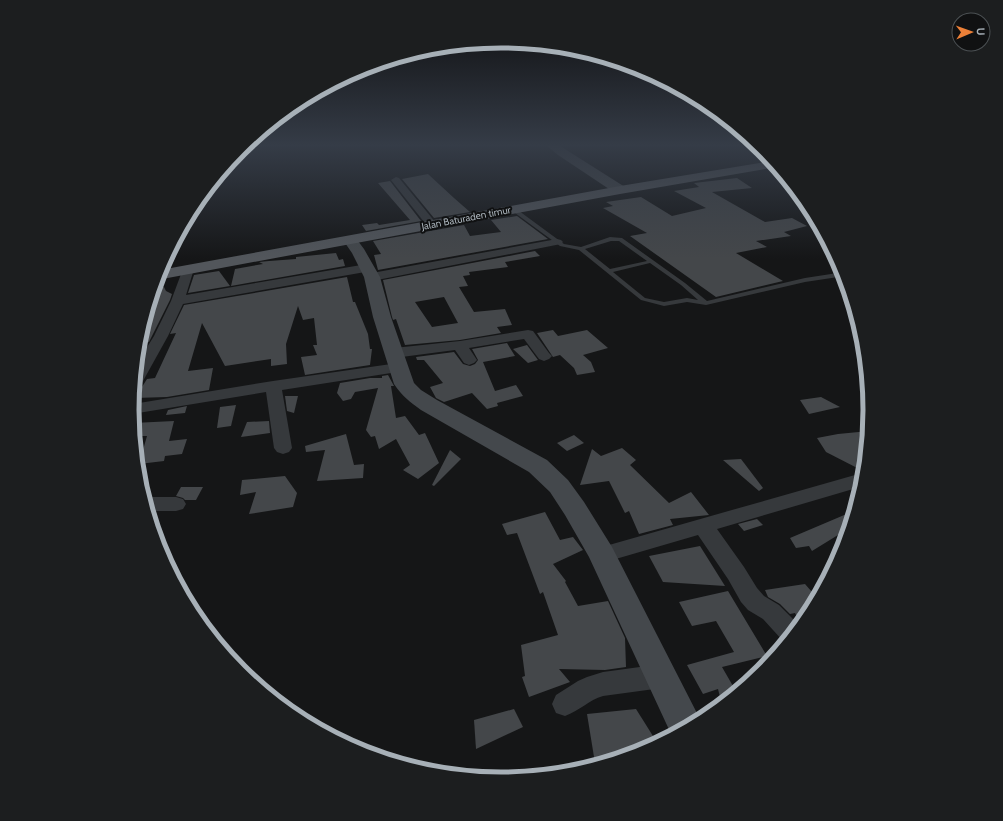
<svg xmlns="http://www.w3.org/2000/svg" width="1003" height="821" font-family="Cabin,sans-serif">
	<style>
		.building { fill: #44474a; fill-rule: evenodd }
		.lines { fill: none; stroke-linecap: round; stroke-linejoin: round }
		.lane { fill: #36393c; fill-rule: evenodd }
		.street { fill: #36393c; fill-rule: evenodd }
		.secondary { fill: #44484c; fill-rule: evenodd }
		.primary { fill: #52565b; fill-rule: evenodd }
		.labels { text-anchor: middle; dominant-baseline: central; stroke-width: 4; stroke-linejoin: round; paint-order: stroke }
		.far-street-label { font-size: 10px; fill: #a7b0b7; stroke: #101112 }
		.rim { fill: none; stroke: #a7b0b7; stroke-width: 5 }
	</style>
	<rect width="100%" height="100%" fill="#151617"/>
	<g class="building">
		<polygon points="428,174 454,198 470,212 434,218 402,179"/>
		<polygon points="737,178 752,188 712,192 765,222 792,218 807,226 784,232 791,236 756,241 767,247 736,253 783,281 716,297 630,236 647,233 603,208 613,206 606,202 641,197 672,216 706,208 674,191 699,187 694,183"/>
		<polygon points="390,181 421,221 366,231 362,225 377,223 379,225 410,220 378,183"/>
		<polygon points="517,216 548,239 378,270 374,255 381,254 373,241 464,225 470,236 501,232 491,220"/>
		<path d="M 535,251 L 540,256 L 505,262 L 508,267 L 469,272 L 470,275 L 463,276 L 468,286 L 459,287 L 474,312 L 505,309 L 512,325 L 497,327 L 501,333 L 460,340 L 405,345 L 396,319 L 393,320 L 392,317 L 383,280 ZM 444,297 L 458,323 L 432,327 L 415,302 Z"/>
		<polygon points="336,253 339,260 343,259 345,266 231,286 235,269 263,264 259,262 269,261 296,259 296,257"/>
		<polygon points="219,271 230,286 188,293 194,275"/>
		<polygon points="347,277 353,302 355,302 368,334 370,349 372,349 370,365 305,375 301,357 317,355 313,345 317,345 314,318 303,320 298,306 286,344 287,364 271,366 271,359 225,366 202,323 188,371 213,368 209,390 167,397 135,398 147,379 155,378 176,333 170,334 184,305"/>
		<polygon points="164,287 166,291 172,294 170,300 149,342 138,345 139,338 154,289"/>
		<polygon points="553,330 558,336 587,330 608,348 583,355 591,362 595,372 577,375 574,368 560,355 553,357 537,333"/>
		<polygon points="507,343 515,356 483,362 495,391 516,385 523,396 497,403 498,406 487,409 472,393 444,402 436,398 430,387 443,383 424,360 417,360 416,357 454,352 463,364 470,366 475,364 478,360 472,349"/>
		<polygon points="527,345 538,360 528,363 513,349"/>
		<polygon points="388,375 394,386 391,386 396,418 405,416 419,435 425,433 439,463 418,479 403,470 410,465 396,439 379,449 375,436 371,437 366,430 378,388 355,392 351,399 343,401 337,393 340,383 370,378 382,378 382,376"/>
		<polygon points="285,396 298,396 294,413 287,411"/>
		<polygon points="821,397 840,407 809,414 800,400"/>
		<polygon points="236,405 231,426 217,428 220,407"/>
		<polygon points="187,406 185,413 166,415 168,410"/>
		<polygon points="174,421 169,441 187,439 182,454 165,456 164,461 139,464 147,436 135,436 133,423"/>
		<polygon points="269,421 270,433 241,437 247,422"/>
		<polygon points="869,431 865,472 826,452 817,438 838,434"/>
		<polygon points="346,434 354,465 364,464 363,478 317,481 325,450 306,452 305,446"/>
		<polygon points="574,435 584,443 567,451 557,443"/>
		<polygon points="622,448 636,460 630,465 669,503 691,492 709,515 670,519 673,525 639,534 629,511 625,513 609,481 580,485 592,449 601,456"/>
		<polygon points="450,450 461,459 434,486 432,485"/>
		<polygon points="741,459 763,488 759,491 723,460"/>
		<polygon points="285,476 297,493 293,507 249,514 256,492 240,495 242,480"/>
		<polygon points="181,487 203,487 196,500 185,500 183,498 176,496"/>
		<polygon points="856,510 844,547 838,535 812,551 809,546 796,548 790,538"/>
		<polygon points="545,512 560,540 573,537 583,550 553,564 566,581 565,582 578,606 608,601 625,638 626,667 605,670 559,669 570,682 529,697 522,677 525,676 521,645 558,635 543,592 540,594 517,533 507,535 502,524"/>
		<polygon points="757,519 763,525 744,531 738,524"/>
		<polygon points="700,546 725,586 663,582 649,556"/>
		<polygon points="805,584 818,599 809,616 801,625 795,613 790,614 780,604 768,597 765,590"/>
		<polygon points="728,591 767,656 722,667 737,693 722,705 718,689 703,694 687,665 734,652 716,621 692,626 679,602"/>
		<polygon points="514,709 523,727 476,749 474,720"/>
		<polygon points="636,709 658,744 643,752 595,763 587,714"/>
	</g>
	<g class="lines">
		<path class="lane" d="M 511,208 L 515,208 L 564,244 L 581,247 L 610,237 L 622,238 L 685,283 L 707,301 L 805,278 L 844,272 L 845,276 L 805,282 L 706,305 L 687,302 L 664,306 L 641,300 L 579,250 L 560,246 L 511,210 ZM 611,241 L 619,241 L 647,261 L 610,269 L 585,249 ZM 650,263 L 681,285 L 698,300 L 687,298 L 664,302 L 645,298 L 613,272 Z"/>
		<g class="street">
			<polygon points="396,177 399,178 436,223 437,225 436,227 428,227 391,180"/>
			<polygon points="557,239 561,240 563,242 561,244 372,281 368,280 366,277 368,274 372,273"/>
			<polygon points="367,264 371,265 373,268 371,271 183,304 168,336 143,381 141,384 134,386 136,365 154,336 171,301 184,266 192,266 194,269 186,295"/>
			<polygon points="528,330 533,331 549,353 552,356 549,359 544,361 539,359 524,339 469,348 477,360 474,363 469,365 464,363 455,350 394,358 389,356 386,353 389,350 394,348 460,341"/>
			<polygon points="398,363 404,365 406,368 404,371 282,390 292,448 289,452 283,454 277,452 274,448 266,392 132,414 133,404 273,381"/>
			<polygon points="862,473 865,474 862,488 860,487 717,529 744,567 757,588 764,596 779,605 800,626 787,643 783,641 763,619 748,610 741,602 728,579 698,535 602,563 594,561 591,555 594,549 602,547"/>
			<polygon points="146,497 176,497 183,499 186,504 183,509 176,511 148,511 144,498"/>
			<path d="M 662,664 L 671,668 L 675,676 L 671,684 L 662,688 L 603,696 C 589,700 579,711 565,716 L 556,713 L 552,704 L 556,695 L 578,681 L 587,677 L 603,672 Z"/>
		</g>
		<g class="secondary">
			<polygon points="545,144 557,144 625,187 626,190 625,193 615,193 558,155"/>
			<path d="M 350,236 L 355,237 L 364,249 L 380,277 L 391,317 L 414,383 L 421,390 L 437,400 L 547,460 L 568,480 L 584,502 L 612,547 L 701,721 L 672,736 L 589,557 L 565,515 L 550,492 L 529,472 L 421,410 C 410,402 402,396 394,384 L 373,317 L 364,277 L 352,253 L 343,240 L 345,237 Z"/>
		</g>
		<polygon class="primary" points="772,161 777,167 620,194 157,280 160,270 620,186"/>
	</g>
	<linearGradient id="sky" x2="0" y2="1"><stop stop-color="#0c0c0d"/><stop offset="0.56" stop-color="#353c47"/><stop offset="1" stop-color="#353c47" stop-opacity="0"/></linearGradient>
	<rect width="1003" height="259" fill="url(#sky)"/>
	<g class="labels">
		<g class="far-street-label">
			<text transform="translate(466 218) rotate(-11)">Jalan Baturaden timur</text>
		</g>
	</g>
	<path d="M0 0H1003V821H0ZM139 410a362 362 0 1 1 724 0a362 362 0 1 1-724 0Z" fill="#1c1e1f" fill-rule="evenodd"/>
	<path class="rim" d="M139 410a362 362 0 1 1 724 0a362 362 0 1 1-724 0Z"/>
	<g transform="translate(971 32) rotate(88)"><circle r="19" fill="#101112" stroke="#4c5154"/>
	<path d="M0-3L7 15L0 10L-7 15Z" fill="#ec8038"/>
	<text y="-6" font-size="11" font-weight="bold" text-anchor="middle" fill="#a7b0b7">U</text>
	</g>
</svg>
